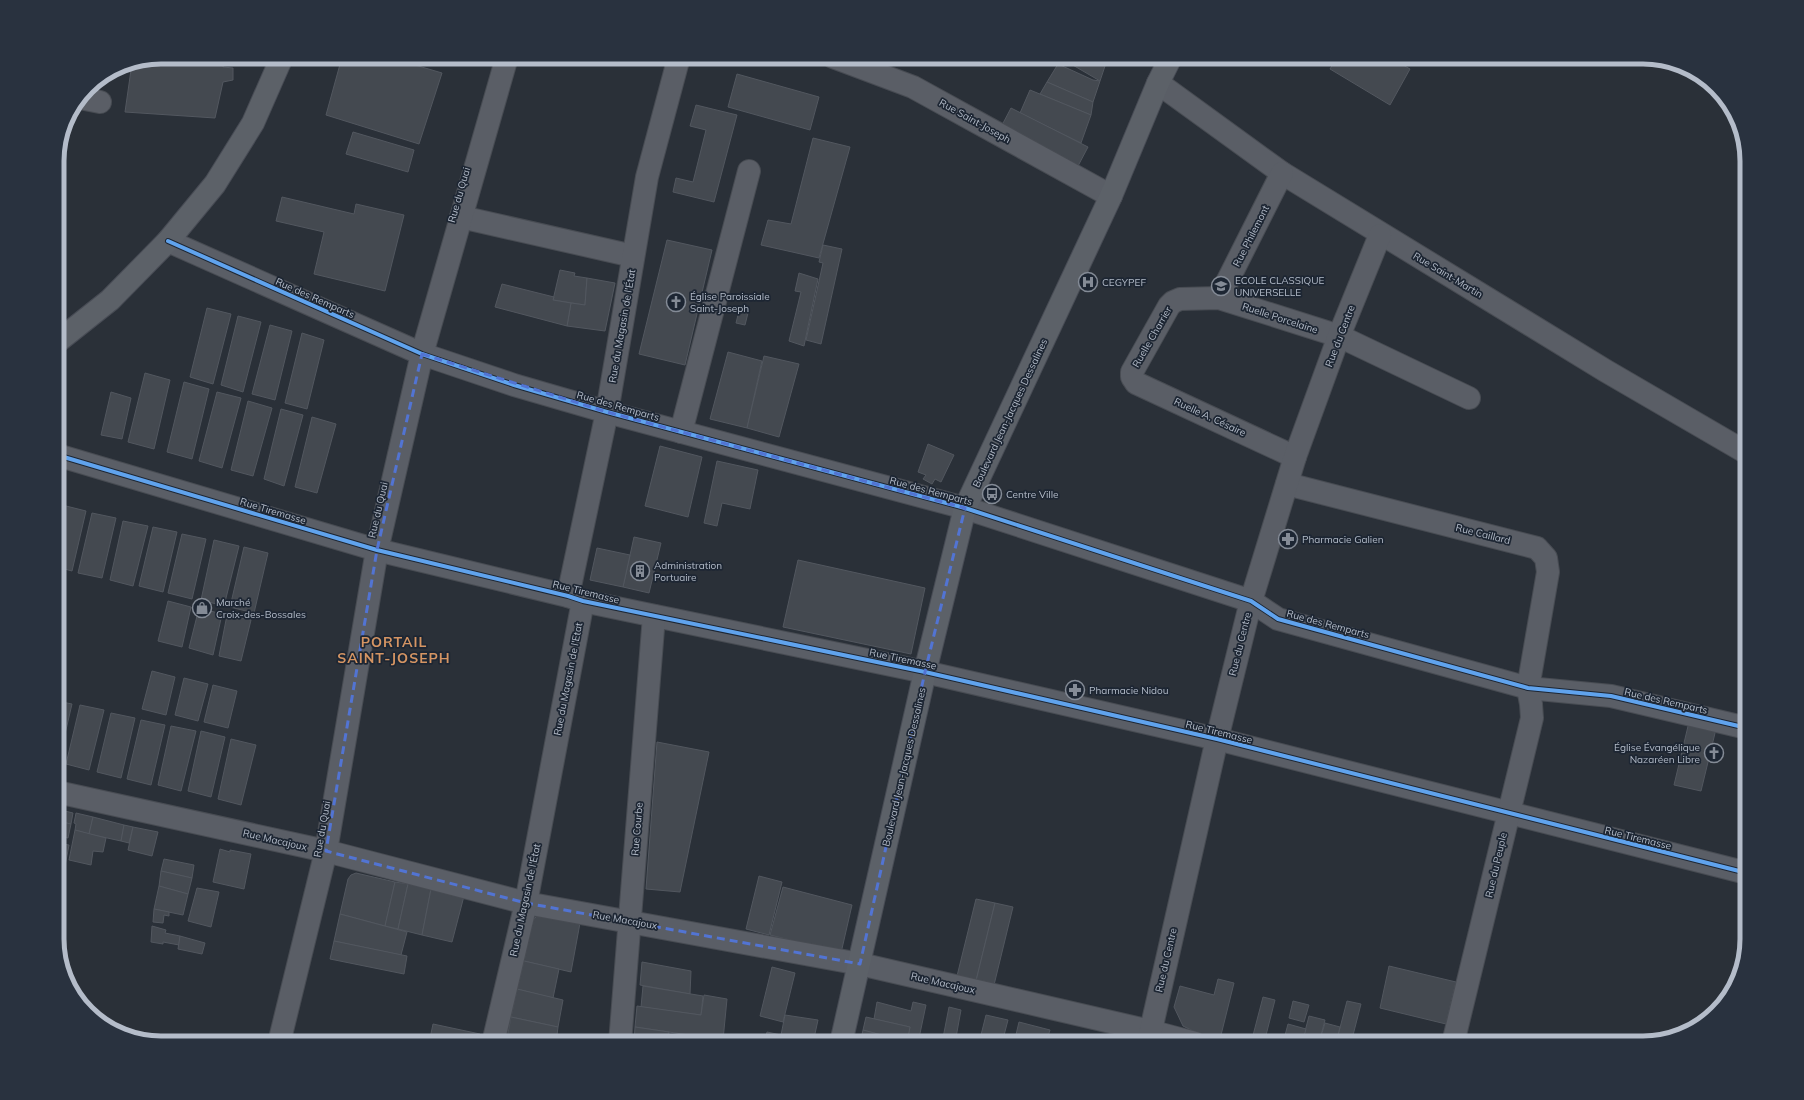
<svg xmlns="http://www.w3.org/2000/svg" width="1804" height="1100" font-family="Mulish,sans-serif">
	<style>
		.green { fill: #273a3e }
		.building { fill: #444950; stroke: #52575f }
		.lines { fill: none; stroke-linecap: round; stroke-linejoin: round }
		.minor-casing { stroke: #484c53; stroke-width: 24 }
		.major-casing { stroke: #484c55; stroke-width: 24 }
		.minor { stroke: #5a5e66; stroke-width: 22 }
		.major { stroke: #5c6168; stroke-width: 22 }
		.cycleway-casing { stroke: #1d2633; stroke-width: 6 }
		.cycleway { stroke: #60a3ed; stroke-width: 4 }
		.marked { fill: none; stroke: #5274d3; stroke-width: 3; stroke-dasharray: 8 5; stroke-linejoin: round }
		.labels { text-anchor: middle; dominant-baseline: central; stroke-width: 3.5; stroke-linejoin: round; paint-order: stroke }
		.street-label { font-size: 10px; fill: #b4bcc9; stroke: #1d2633 }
		.poi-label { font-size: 10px; fill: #b4bcc9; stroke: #1d2633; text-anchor: start }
		.district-label { font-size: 14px; font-weight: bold; letter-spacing: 1px; fill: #d59563; stroke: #1d2633 }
		.rim { fill: none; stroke: #b4bcc9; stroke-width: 5 }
	</style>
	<rect width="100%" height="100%" fill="#2a3038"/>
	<polygon class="green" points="1747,419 1747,433 1738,427"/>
	<g class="building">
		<polygon points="161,57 224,57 223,67 233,68 233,80 223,82 215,118 125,112 132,63"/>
		<polygon points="342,57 388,57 442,73 419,144 326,115"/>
		<polygon points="425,57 445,57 443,62"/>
		<polygon points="1074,57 1108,57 1100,81 1071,64"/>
		<polygon points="1337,57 1389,57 1410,69 1390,105 1330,69"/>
		<polygon points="1058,64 1093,80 1100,81 1093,102 1047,82"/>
		<polygon points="737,74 819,97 810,130 728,107"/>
		<polygon points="1047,82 1093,102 1091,115 1040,94"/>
		<polygon points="1030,90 1091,115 1081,143 1020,113"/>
		<polygon points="696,105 737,115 714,202 673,192 676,178 693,182 706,130 690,126"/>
		<polygon points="1011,108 1088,147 1078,166 1001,127"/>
		<polygon points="353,132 414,150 408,172 346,154"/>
		<polygon points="813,138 850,147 819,258 761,245 768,220 791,224"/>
		<polygon points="282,197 354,214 356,204 404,215 385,291 314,274 324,232 276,221"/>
		<polygon points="667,240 712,250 685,365 639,354"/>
		<polygon points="823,245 842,249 821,344 806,340 823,263 819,262"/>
		<polygon points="560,270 575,273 574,276 587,278 585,305 553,300"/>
		<polygon points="799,273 818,279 804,346 789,341 801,292 795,291"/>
		<polygon points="587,278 615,283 605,331 567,326 571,303 585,305"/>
		<polygon points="502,284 554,297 553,300 571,303 567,326 495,307"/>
		<polygon points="740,307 749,309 745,325 736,323"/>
		<polygon points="207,308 231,314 213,384 190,377"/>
		<polygon points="238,316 261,322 243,392 221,385"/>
		<polygon points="270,325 292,331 275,400 252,394"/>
		<polygon points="302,333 324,340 307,409 285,403"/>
		<polygon points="728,352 762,361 747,428 710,419"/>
		<polygon points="764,356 799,364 779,437 747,428"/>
		<polygon points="1747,356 1747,370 1742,368"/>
		<polygon points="145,373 170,380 154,449 128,442"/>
		<polygon points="184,382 209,389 192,459 167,452"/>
		<polygon points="111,392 131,398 122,439 101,435"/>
		<polygon points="217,392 241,398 222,468 199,461"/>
		<polygon points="248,401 272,408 253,476 231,470"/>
		<polygon points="281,409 303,415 284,486 264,479"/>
		<polygon points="312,417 336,424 317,493 295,487"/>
		<polygon points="928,444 954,455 941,482 935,479 932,484 923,479 926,475 918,472"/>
		<polygon points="660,446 702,457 688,517 645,506"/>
		<polygon points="717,461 758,470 750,509 722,503 717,526 704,523"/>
		<polygon points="62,505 86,511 72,571 57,567 57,526"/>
		<polygon points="92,513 116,518 102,578 78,573"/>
		<polygon points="123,521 148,526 133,586 110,580"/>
		<polygon points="153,527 177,532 163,592 139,586"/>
		<polygon points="182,534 206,539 192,599 168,593"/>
		<polygon points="634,537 661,543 649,593 623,587"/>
		<polygon points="214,540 239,546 224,606 201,600"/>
		<polygon points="244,547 268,553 254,613 230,607"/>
		<polygon points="597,548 630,555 623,587 590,580"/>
		<polygon points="798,560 925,588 911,654 783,627"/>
		<polygon points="168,601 191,607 182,647 158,641"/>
		<polygon points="199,608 222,614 213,655 189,648"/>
		<polygon points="227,615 251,620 241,661 219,656"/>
		<polygon points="152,671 175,677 166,715 142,709"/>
		<polygon points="184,678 208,684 198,721 175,715"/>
		<polygon points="213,685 237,691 228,728 204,722"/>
		<polygon points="57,701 72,704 58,764 57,764"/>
		<polygon points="80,705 104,710 89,770 66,764"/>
		<polygon points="111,713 135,718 121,778 97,772"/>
		<polygon points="141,720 165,725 151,785 127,779"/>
		<polygon points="1689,722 1716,729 1701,791 1674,785"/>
		<polygon points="171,726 196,731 181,791 158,785"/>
		<polygon points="201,731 225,737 211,797 188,791"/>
		<polygon points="231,739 256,745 241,805 218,799"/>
		<polygon points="657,742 709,752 680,892 646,889"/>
		<polygon points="57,809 73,813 71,824 57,821"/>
		<polygon points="76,813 93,817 89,834 75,830 76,824 74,823"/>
		<polygon points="93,817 124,825 121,841 89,834"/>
		<polygon points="57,821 71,824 68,838 57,836"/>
		<polygon points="124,825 133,827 129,843 121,841"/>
		<polygon points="133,827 158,832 152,856 128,850"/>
		<polygon points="75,830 106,838 103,852 93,851 91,865 69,860"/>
		<polygon points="57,843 69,845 60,892 57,891"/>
		<polygon points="220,849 230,852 230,850 251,854 244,889 213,882"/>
		<polygon points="164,859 194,865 192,878 161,871"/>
		<polygon points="161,871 192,878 188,894 159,886"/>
		<polygon points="356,873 395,882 385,926 340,914 348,879 351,875"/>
		<polygon points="759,876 782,882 769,935 746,929"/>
		<polygon points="395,882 408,884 398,929 385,926"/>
		<polygon points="408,884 431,889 422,935 398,929"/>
		<polygon points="159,886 188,894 183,915 154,909"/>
		<polygon points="783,887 852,905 841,953 770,935"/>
		<polygon points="197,888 219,892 211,927 188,921"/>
		<polygon points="431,889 464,896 452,942 422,935"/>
		<polygon points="976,899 995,903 976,981 957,976"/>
		<polygon points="995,903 1013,907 994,985 976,981"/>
		<polygon points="154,909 169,912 169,916 164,915 163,923 153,922"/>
		<polygon points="340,914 407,932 401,955 334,941"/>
		<polygon points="544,915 580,923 571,972 524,961 532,921 537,916"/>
		<polygon points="152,926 166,930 165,933 180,936 179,945 163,942 163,944 151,942"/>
		<polygon points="180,936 205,943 202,954 178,949"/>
		<polygon points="334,941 407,956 404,974 330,959"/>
		<polygon points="524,961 559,969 553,998 517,989"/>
		<polygon points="642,962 691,971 690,994 640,985"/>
		<polygon points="1389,966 1456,982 1446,1024 1380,1008"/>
		<polygon points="772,967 795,973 783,1022 760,1016"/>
		<polygon points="1218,979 1234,983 1220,1039 1203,1036 1183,1026 1174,1007 1180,986 1214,995"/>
		<polygon points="643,986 703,996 701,1015 641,1007"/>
		<polygon points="517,989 563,1000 558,1027 511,1017"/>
		<polygon points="704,995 727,999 723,1040 635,1027 637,1006 701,1015"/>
		<polygon points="1263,997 1275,1000 1264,1043 1251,1043"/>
		<polygon points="1293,1001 1309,1005 1304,1022 1289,1018"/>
		<polygon points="1347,1001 1361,1004 1351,1043 1336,1043"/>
		<polygon points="877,1002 911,1011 913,1002 926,1005 918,1043 907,1042 910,1027 874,1019"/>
		<polygon points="949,1007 961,1010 955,1043 942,1043"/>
		<polygon points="785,1015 818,1020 813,1043 764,1043 767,1032 781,1035"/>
		<polygon points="986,1015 1008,1020 1002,1043 979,1043"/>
		<polygon points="1309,1016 1325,1020 1319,1043 1302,1043"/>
		<polygon points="511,1017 558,1027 556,1043 506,1043"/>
		<polygon points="866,1017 910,1027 907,1042 863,1030"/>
		<polygon points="1019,1022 1050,1030 1046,1043 1014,1043"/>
		<polygon points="1325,1023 1340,1027 1336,1043 1319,1043"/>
		<polygon points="433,1024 480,1034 478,1043 429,1043"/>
		<polygon points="1288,1024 1306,1029 1302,1043 1283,1043"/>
		<polygon points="635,1027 669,1032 668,1043 634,1043"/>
		<polygon points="863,1030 907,1042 912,1043 860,1043"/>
	</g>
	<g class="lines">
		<g class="minor-casing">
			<g id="minor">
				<polyline points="833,57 913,87 1111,196"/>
				<polyline points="1158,83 1282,173 1606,371 1747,453"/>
				<polyline points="80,98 100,102"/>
				<polyline points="461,217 633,256"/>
				<polyline points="168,241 422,354 514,385 607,412 965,508 1251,601 1278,619 1528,688 1611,696 1747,728"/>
				<polyline points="1219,298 1282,173"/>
				<polyline points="681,432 749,171"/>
				<polyline points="57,455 377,550 568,596 583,601 925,672 1217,739 1747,873"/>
				<polyline points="1295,457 1136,383 1132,377 1132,372 1169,306 1173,302 1180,299 1219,298 1339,336 1469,398"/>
				<polyline points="1287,484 1537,548 1546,558 1548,572 1528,688 1531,704 1532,718 1453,1043"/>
				<polyline points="568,596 607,412 647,177 679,57"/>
				<polyline points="57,792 326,851 526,903 860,964 1150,1031 1195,1043"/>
				<polyline points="279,1043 326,851 377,550 422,354 507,57"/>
				<polyline points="493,1043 526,903 583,601"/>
				<polyline points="620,1043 654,616"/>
				<polyline points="1148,1043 1217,739 1251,601 1295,457 1339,336 1380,235"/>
			</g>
		</g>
		<g class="major-casing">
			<g id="major">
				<polyline points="57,342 110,300 168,241 215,184 253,123 282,57"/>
				<polyline points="841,1043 925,672 965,508 1111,196 1158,83 1171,57"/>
			</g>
		</g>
		<use href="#minor" class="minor"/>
		<use href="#major" class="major"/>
		<g class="cycleway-casing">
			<g id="cycleway">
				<polyline points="168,241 422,354 514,385 607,412 965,508 1251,601 1278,619 1528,688 1611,696 1747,728"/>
				<polyline points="57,455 377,550 568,596 583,601 925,672 1217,739 1747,873"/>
			</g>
		</g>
		<use href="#cycleway" class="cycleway"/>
	</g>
	<path class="marked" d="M 422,354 L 607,412 L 965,508 L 925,672 L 860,964 L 526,903 L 326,851 L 377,550 Z"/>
	<defs>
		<g id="hospital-ring" transform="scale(1)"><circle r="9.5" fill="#1d2633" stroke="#848b96" stroke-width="1.5"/><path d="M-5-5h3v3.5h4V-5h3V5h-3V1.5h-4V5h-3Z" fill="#848b96"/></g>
		<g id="school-ring" transform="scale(1)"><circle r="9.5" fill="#1d2633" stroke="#848b96" stroke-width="1.5"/><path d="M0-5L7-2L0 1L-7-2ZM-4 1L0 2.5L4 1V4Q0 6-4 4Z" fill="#848b96"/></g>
		<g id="church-ring" transform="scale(1)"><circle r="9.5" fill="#1d2633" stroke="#848b96" stroke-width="1.5"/><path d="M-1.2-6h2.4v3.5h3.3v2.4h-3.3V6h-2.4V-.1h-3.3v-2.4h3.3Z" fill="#848b96"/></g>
		<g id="bus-ring" transform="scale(1)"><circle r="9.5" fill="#1d2633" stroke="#848b96" stroke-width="1.5"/><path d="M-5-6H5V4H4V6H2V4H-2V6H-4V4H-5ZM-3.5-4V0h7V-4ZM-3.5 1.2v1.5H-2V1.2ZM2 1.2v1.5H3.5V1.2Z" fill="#848b96"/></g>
		<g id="pharmacy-ring" transform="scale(1)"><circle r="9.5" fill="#1d2633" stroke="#848b96" stroke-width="1.5"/><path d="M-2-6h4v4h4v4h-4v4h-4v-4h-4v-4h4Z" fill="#848b96"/></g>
		<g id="building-ring" transform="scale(1)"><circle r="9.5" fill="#1d2633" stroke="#848b96" stroke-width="1.5"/><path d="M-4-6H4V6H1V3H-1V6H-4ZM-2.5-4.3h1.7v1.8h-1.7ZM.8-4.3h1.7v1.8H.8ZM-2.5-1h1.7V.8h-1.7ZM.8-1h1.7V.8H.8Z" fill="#848b96"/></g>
		<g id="shop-ring" transform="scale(1)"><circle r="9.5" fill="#1d2633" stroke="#848b96" stroke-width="1.5"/><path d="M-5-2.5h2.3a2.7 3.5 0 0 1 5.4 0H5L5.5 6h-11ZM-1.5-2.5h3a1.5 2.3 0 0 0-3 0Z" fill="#848b96"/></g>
	</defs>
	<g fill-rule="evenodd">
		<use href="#hospital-ring" x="1088" y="282"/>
		<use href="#school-ring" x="1221" y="286"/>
		<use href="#church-ring" x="676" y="302"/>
		<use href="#bus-ring" x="992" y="494"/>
		<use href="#pharmacy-ring" x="1288" y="539"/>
		<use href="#building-ring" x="640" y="571"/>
		<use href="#shop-ring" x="202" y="608"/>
		<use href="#pharmacy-ring" x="1075" y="690"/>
		<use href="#church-ring" x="1714" y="753"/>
	</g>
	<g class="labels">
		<g class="street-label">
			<text transform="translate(975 121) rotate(29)">Rue Saint-Joseph</text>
			<text transform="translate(459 195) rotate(-74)">Rue du Quai</text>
			<text transform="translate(1251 236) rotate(-63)">Rue Philemont</text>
			<text transform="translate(1448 275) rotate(31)">Rue Saint-Martin</text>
			<text transform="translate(315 298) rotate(24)">Rue des Remparts</text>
			<text transform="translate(1280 318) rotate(18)">Ruelle Porcelaine</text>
			<text transform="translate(622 326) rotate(-80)">Rue du Magasin de l'État</text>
			<text transform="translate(1340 336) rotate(-69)">Rue du Centre</text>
			<text transform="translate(1152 337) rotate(-60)">Ruelle Charrier</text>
			<text transform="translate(618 406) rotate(16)">Rue des Remparts</text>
			<text transform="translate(1010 413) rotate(-65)">Boulevard Jean-Jacques Dessalines</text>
			<text transform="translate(1210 417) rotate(25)">Ruelle A. Césaire</text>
			<text transform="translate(931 491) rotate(15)">Rue des Remparts</text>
			<text transform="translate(378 510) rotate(-77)">Rue du Quai</text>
			<text transform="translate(273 511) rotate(17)">Rue Tiremasse</text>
			<text transform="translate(1483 534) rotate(14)">Rue Caillard</text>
			<text transform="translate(586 592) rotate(14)">Rue Tiremasse</text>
			<text transform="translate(1328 624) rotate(15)">Rue des Remparts</text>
			<text transform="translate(1240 644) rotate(-76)">Rue du Centre</text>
			<text transform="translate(903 659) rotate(12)">Rue Tiremasse</text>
			<text transform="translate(568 679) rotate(-79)">Rue du Magasin de l'Etat</text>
			<text transform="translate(1666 701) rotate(13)">Rue des Remparts</text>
			<text transform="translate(1219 732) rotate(14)">Rue Tiremasse</text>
			<text transform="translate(904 767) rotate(-77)">Boulevard Jean-Jacques Dessalines</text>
			<text transform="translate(322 829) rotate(-80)">Rue du Quai</text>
			<text transform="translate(637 829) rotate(-85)">Rue Courbe</text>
			<text transform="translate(1638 838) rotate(14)">Rue Tiremasse</text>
			<text transform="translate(275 840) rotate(13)">Rue Macajoux</text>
			<text transform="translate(1496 865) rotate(-77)">Rue du Peuple</text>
			<text transform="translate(525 900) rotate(-78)">Rue du Magasin de l'État</text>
			<text transform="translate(625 920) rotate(10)">Rue Macajoux</text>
			<text transform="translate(1166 960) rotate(-77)">Rue du Centre</text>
			<text transform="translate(943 983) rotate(13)">Rue Macajoux</text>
		</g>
		<g class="poi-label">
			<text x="1235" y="280">ECOLE CLASSIQUE<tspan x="1235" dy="12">UNIVERSELLE</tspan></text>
			<text x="1102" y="282">CEGYPEF</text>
			<text x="690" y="296">Église Paroissiale<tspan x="690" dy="12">Saint-Joseph</tspan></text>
			<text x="1006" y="494">Centre Ville</text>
			<text x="1302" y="539">Pharmacie Galien</text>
			<text x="654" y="565">Administration<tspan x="654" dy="12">Portuaire</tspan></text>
			<text x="216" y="602">Marché<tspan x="216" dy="12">Croix-des-Bossales</tspan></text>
			<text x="1089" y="690">Pharmacie Nidou</text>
			<text x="1700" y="747" text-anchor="end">Église Évangélique<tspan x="1700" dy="12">Nazaréen Libre</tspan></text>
		</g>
		<g class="district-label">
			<text x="394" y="642">PORTAIL<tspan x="394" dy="16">SAINT-JOSEPH</tspan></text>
		</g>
	</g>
	<path d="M0 0H1804V1100H0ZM161 64H1643A97 97 0 0 1 1740 161V939A97 97 0 0 1 1643 1036H161A97 97 0 0 1 64 939V161A97 97 0 0 1 161 64Z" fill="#29323f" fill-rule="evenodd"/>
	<path class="rim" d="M161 64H1643A97 97 0 0 1 1740 161V939A97 97 0 0 1 1643 1036H161A97 97 0 0 1 64 939V161A97 97 0 0 1 161 64Z"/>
</svg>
